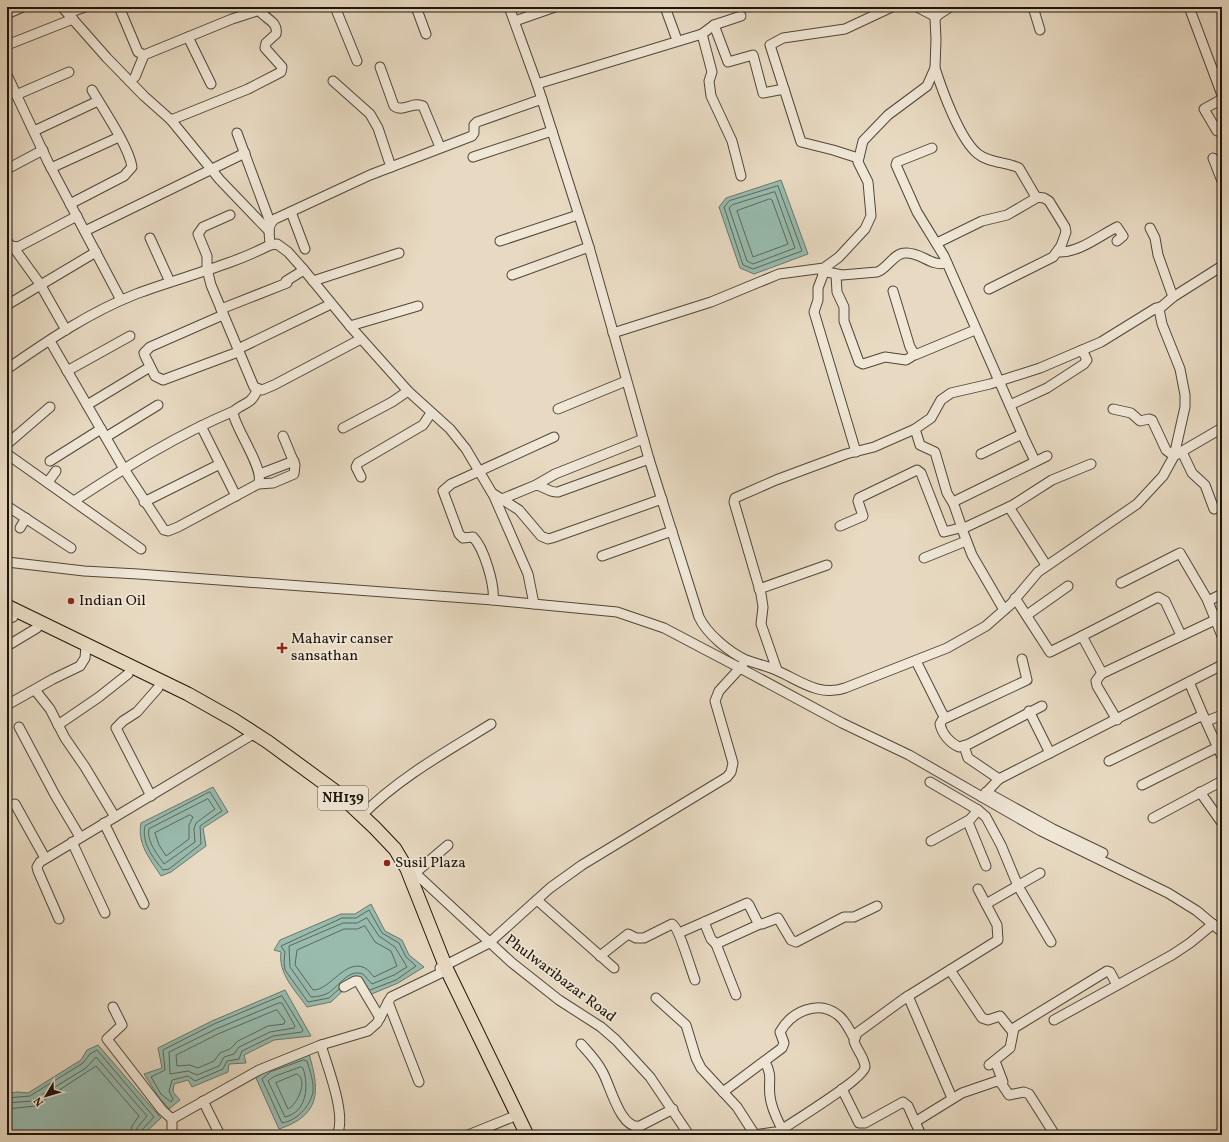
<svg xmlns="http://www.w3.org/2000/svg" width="1229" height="1142" font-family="Vollkorn,serif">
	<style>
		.water { fill: #98bbae; stroke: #67786c }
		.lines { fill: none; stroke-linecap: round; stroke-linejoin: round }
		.shore { stroke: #5a685c; stroke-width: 1 }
		.minor-casing { stroke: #504638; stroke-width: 11 }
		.highway-casing { stroke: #1d140a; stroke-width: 15 }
		.minor { stroke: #f0e7d7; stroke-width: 9 }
		.highway { stroke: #e8dac2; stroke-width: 13 }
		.poi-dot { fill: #8f2418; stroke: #f0e7d7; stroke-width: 1.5 }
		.labels { text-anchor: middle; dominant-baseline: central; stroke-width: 3.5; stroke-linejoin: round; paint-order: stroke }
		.shield { fill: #f0e7d7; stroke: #5c5348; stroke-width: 1 }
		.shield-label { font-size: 14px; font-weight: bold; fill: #1d140a }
		.poi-label { font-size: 15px; fill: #1d140a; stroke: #f0e7d7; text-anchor: start }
		.street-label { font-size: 15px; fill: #1d140a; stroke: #f0e7d7 }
	</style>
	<rect width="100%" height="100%" fill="#e8dac2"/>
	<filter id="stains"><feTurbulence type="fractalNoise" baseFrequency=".005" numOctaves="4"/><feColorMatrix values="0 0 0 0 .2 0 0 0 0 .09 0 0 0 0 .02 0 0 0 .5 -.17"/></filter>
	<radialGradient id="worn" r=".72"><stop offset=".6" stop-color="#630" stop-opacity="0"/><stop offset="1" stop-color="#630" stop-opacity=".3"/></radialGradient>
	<g class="water">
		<polygon points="781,180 808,254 754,274 740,268 719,207 726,198"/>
		<path d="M 213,787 L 228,812 L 203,828 L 206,846 L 171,872 L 161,876 C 150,859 137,844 141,823 Z"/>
		<path d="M 371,904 L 385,931 L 402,940 L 409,955 L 424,967 L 398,983 L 367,996 L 358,981 L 348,986 L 331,1002 L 307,1007 C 295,990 278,974 281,952 L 274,950 L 280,940 L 341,914 L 355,914 Z"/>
		<polygon points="285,990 311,1036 274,1040 244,1055 246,1063 229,1064 228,1072 192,1087 188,1080 174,1084 173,1092 180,1100 169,1109 158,1096 144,1074 162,1068 158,1048 212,1021"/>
		<polygon points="98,1045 161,1118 145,1133 145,1135 7,1135 7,1094 17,1092 28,1093 81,1060 87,1050"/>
		<path d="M 309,1054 C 320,1091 321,1115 279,1129 L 256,1078 L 268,1069 Z"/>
	</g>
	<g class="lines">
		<g class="shore">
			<polygon points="778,186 802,251 753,269 743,265 724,207 729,201"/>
			<polygon points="775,192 795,248 753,264 747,261 729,208 732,205"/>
			<polygon points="770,199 772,200 788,244 753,257 737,211"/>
			<path d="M 210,792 L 222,811 L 200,826 L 201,844 L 169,869 L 163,870 C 153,858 141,842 145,826 Z"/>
			<path d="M 208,799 L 215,809 L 196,823 L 194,829 L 195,842 L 164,864 C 158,855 146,841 149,829 Z"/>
			<polygon points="190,815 193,817 189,825 189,839 166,856 159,845 155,833"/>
			<path d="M 367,918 L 379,936 L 395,947 L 407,967 L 394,975 L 372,984 L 363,974 C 347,968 338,989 326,994 C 322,996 315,997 311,997 L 290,967 L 289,946 L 343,923 L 357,923 Z"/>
			<path d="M 365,926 L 375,942 L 391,951 L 397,966 L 374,977 C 371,974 369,970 365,968 C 345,958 331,990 313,990 L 295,965 L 297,950 L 344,929 L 357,929 Z"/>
			<polyline points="339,989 329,998 308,1002 285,970 284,962 285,952 281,946 342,918 356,918 369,910 382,933 399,943 406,957 416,966 396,980 370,990"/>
			<polygon points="282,996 303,1030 302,1032 273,1036 242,1051 239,1059 227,1061 223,1069 195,1081 188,1076 172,1080 169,1091 173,1099 171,1102 161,1094 151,1077 165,1070 163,1050 214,1024"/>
			<polygon points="279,1003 282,1003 295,1026 294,1028 270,1032 239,1047 234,1054 224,1057 219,1066 197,1075 188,1071 170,1074 169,1052 216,1029"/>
			<polygon points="277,1010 285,1021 284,1024 268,1026 238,1041 230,1049 220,1053 214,1061 198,1068 190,1065 177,1066 176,1055 218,1034"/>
			<path d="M 304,1060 L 307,1061 C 310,1071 314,1082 313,1092 C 310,1107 296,1121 282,1123 L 262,1079 L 270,1072 Z"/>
			<path d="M 301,1067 L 303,1068 C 309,1086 307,1112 285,1117 L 268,1081 L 273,1077 Z"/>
			<path d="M 297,1074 C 309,1080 297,1105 288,1109 L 276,1083 Z"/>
			<polyline points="7,1098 30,1096 83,1063 90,1054 97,1050 154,1117 142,1130 141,1135"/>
			<polyline points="7,1103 32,1101 86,1068 96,1057 147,1116 137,1128 136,1135"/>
			<polyline points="7,1109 35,1106 96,1066 139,1116 132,1126 130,1135"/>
		</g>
		<g class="minor-casing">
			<g id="minor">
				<polyline points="62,7 107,58 144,96 171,120 220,180 269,231"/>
				<polyline points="119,7 138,52 144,55 232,19 269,7"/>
				<polyline points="335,7 357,61"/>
				<polyline points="416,7 426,34"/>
				<path d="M 509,7 L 537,84 L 589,247 L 649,459 L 699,617 C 707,634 729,652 746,660 C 757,664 768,666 778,671 C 800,681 820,697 845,688 L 947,648 L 986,626 L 1011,604 L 1038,572 L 1137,504 L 1163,476 L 1174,456 L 1185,407 L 1185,395 L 1180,369 L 1162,324 L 1159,309 L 1173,297 L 1222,266"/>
				<polyline points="665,7 677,40"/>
				<polyline points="917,7 936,17"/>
				<polyline points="1033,7 1040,30"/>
				<polyline points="1189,7 1222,95"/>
				<polyline points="68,13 85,7"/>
				<polyline points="7,14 23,7"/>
				<polyline points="515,21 555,7"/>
				<polyline points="714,25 728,62 753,55 763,93 784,89"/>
				<polyline points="702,34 714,25 741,16"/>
				<polyline points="188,37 211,84"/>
				<polyline points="7,45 73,19"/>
				<path d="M 380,67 L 394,106 C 403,113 413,101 423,106 L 440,147"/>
				<path d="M 935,68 C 942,90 960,140 978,154 C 989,163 1007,162 1019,168 L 1036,197 L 1044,198 L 1049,201 L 1065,227 L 1066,232 L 1061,246 L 1053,257 L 989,289"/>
				<polyline points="7,75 48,162 121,300"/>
				<polyline points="135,77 144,55"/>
				<polyline points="333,81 370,114 378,128 391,167"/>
				<polyline points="537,84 702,34 712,72 709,81 711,96 732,141 741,176"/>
				<polyline points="16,95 69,72"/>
				<path d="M 171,120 L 248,89 L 281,72 L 282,67 L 265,48 L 266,43 L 276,34 C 279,20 261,18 257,7"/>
				<polyline points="34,131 98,101"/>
				<polyline points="1217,131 1204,109 1222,99"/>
				<polyline points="237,133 270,222"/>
				<polyline points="932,148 897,162 896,165 917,212 944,256 1022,433 1020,435 981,454"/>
				<polyline points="473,157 552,131"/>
				<polyline points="858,158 833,150 801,142 770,45 783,38 845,29 892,7"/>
				<polyline points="1213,158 1222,181"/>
				<polyline points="51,168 119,137"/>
				<polyline points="7,169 43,150"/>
				<path d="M 70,204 L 124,176 L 132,167 C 129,147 103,109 92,90"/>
				<polyline points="291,212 305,249"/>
				<polyline points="230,215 203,227 198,234 207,256 207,269 211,285 254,387 262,390 274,385 361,339"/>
				<polyline points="1150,228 1155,238 1158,255 1173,297"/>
				<polyline points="85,231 245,153"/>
				<polyline points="150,238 170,282"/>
				<polyline points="7,241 11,246 18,247 77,216"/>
				<polyline points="500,241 578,215"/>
				<polyline points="937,243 982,221 1007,215 1038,197"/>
				<path d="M 270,245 C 270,236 266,225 275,219 L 370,175 L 472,136 L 474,133 L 474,125 L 477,122 L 542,99"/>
				<polyline points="14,248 40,284 66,330"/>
				<path d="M 1058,252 C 1079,253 1099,236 1117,227 L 1123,236 L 1117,241"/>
				<polyline points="821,269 823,275 818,288 818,300 814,312 856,452"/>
				<path d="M 822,271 L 842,275 L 877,272 C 887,269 894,253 905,253 C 922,252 930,267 947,263"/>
				<polyline points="512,275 589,247"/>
				<polyline points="836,275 837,292 844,307 844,321 859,362 863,364 885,357 906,360 911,357 913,353"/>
				<polyline points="286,281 304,270"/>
				<polyline points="313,281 399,253"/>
				<polyline points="893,291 910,347 915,355 975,330"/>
				<polyline points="7,305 96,252"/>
				<polyline points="221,309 287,283"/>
				<polyline points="223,315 150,347 144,353 145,356 155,376 163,380 238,352"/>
				<polyline points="350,326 418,306"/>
				<polyline points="613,333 711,302 779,274 824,268 839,257 865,229 871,216 868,182 858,162 863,141 888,115 927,86 935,68 936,39 935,19 938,15 950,7"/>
				<path d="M 50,341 L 124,469 L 164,530 L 168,531 L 178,527 L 258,484 C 266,471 236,430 233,413 C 239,403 251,407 257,390"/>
				<polyline points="238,349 331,304"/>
				<path d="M 7,369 C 47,341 90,312 136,294 C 181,277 227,267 270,245 L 277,244 L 288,252 L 304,270 L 350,326 L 408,391 L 450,429 L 466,449 L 492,493 L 519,510 L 541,536 L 548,539 L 552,538 L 662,499"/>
				<polyline points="67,371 130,336"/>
				<polyline points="87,405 150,367"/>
				<polyline points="1010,405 1047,388 1084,364 1087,360 1082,350"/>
				<polyline points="558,409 626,381"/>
				<polyline points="1113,409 1131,413 1140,421 1149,419 1152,420 1166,450 1174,456 1222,428"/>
				<polyline points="201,426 236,496"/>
				<polyline points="343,428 392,402 408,391"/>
				<polyline points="915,429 920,445 935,452 947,493 953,503"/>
				<polyline points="1022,434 1035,461"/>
				<polyline points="106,437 158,405"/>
				<polyline points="7,444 50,407"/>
				<polyline points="1182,452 1192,473 1205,485 1214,509"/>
				<polyline points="7,454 141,549"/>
				<polyline points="50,461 101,429"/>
				<polyline points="260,474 294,461"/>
				<polyline points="361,477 356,467 358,463 423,425 431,413"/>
				<polyline points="48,482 56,471"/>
				<polyline points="258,484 273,483 294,474 295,465 283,436"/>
				<polyline points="536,485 555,474 643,439"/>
				<polyline points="493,494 528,574 534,604"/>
				<path d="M 502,499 L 536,485 C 544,486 549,493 558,492 L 649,459"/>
				<path d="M 74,501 C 126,467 177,435 234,411"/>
				<polyline points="144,502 220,464"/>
				<polyline points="7,506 71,548"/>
				<polyline points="1009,507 1046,565"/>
				<polyline points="840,526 863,516 858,501 859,498 917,470 921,473 944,532 964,527"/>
				<polyline points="20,528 26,518"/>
				<polyline points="962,528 953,502 1047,456"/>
				<polyline points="602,556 672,531"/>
				<polyline points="924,558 966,541"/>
				<polyline points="7,562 84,571 138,574 493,600 617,612 664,628 740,668 719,691 715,701 733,763 731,772 727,777 582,865 550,888 489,943 440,968"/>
				<polyline points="1121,583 1180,553 1207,599 1222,636"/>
				<polyline points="759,589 827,565"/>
				<polyline points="1015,598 1050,652 1082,636 1102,673 1096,681 1097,686 1117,720"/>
				<path d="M 493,600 C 495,585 484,548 473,537 L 463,538 L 459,534 L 443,491 L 451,484 L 554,437"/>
				<polyline points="1208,601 1222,594"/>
				<polyline points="1004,610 972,555 962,529 1013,505 1052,480 1091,464"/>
				<polyline points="1027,615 1068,586"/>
				<polyline points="7,619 13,617"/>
				<polyline points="1082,636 1158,597 1165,601 1181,635"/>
				<polyline points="7,646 37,628"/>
				<polyline points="916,661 942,713 946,718 1027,680 1022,659"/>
				<polyline points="743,664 740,668 842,723 909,755 1041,831 1168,893 1197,911 1222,932"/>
				<polyline points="777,670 761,624 763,607 761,594 734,502 735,498 776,480 846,454 874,447 915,429 931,418 941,400 951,393 990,384 1040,368 1101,342 1156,308 1160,307"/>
				<polyline points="1101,674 1215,620"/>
				<polyline points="1189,682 1203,715"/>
				<polyline points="35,690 50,709 65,738 85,767 115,817"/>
				<polyline points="7,705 53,679 80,666 85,658 86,646"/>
				<polyline points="1029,711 1050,753"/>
				<path d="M 944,717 L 940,724 C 942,734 950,743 959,747 L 969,744 L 1042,706"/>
				<polyline points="1207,721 1222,715"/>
				<polyline points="58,725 99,697 128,674"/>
				<polyline points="19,727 55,795 80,837"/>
				<polyline points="964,746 968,758 999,779"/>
				<polyline points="1109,761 1203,715 1222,757"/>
				<polyline points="930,782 978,810 986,817 1001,845 1018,886 1051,942"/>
				<polyline points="1142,785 1218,747"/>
				<polyline points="986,792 1053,829 1103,853"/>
				<polyline points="1200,792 1222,823"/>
				<polyline points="151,796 116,728 123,721 137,712 158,688"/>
				<polyline points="982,797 999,779 1222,665"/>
				<polyline points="15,804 45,858"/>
				<polyline points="978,810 968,822 986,866"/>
				<path d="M 362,815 C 400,777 446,752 491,724"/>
				<polyline points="1153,818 1222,781"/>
				<polyline points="104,823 144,904"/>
				<polyline points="931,841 969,820"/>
				<polyline points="72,842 105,913"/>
				<polyline points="406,868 415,873 511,962 559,1000 601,1027 616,1040 650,1077 689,1135"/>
				<polyline points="415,873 448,845"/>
				<polyline points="537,900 614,968"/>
				<polyline points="986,904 1040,873"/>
				<polyline points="59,919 38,871 37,867 40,862 255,733"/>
				<polyline points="704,922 711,939 716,944 760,924"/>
				<polyline points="679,933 747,903 749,905 758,923 762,924 778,918 791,940 796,942 844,917 854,917 877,906"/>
				<polyline points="716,944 736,995"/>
				<path d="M 600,956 L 628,934 L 636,938 L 644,938 L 672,924 C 679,927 691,970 695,980"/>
				<polyline points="950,970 982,1018 988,1020 1000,1016 1012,1031"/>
				<polyline points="344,987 355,981 358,981 380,1018"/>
				<polyline points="908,996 952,1098"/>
				<polyline points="656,998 686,1025 696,1058 701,1068 737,1107 755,1135"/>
				<polyline points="388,1002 419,1082"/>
				<polyline points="113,1007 122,1025 107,1039 162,1110 172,1119 172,1135"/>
				<polyline points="1054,1020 1172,955 1190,943 1213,924"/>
				<path d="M 581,1044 C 588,1052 597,1061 602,1071 C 610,1084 620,1130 640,1126 L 673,1109"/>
				<path d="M 321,1045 C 327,1066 347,1115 337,1135"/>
				<polyline points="995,1061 1003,1082"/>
				<path d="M 765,1062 C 773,1076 768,1082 770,1096 C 771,1108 777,1119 782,1129"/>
				<polyline points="989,1065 1010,1048 1014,1028 1107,971 1110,972 1117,985"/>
				<polyline points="842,1089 859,1123 865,1123 903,1102 908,1106 921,1135"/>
				<path d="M 723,1092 L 782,1048 L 784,1043 L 780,1032 C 791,1012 818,999 838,1015 C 846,1021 849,1030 854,1038"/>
				<polyline points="203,1101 220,1135"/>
				<polyline points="172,1119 259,1070 321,1045 368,1031 377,1023 391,997 447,970"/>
				<polyline points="915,1122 962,1093 997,1081 1001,1083 1009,1095 1024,1092 1029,1094 1055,1135"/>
				<path d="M 778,1132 C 791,1123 864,1079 865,1067 C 865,1058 856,1049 854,1041 L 857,1033 L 905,998 L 998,940 L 997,925 L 978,889"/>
				<polyline points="468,1135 510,1118"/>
				<polyline points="754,1135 775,1132 781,1135"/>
			</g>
		</g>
		<g class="highway-casing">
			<polyline id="highway" points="7,606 188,694 234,720 268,742 339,794 375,828 395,849 407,869 447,970 527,1135"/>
		</g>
		<use href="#minor" class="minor"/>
		<use href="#highway" class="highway"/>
	</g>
	<g class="poi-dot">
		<circle cx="71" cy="601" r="4"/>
		<path d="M280 642h4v4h4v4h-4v4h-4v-4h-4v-4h4z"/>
		<circle cx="387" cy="863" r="4"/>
	</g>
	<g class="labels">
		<rect class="shield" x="318" y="786" width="50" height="24" rx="3"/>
		<g class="shield-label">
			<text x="343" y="798">NH139</text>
		</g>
		<g class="poi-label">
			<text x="79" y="601">Indian Oil</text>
			<text x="291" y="639">Mahavir canser<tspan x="291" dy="17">sansathan</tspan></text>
			<text x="395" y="863">Susil Plaza</text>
		</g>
		<g class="street-label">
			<text transform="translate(560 979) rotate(37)">Phulwaribazar Road</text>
		</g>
	</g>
	<rect width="1229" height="1142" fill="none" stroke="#e8dac2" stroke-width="24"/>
	<rect x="8" y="8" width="1213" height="1126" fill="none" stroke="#1d140a" stroke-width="2"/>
	<rect x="12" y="12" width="1205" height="1118" fill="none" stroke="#1d140a"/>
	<g transform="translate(46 1096) rotate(232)" stroke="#f0e7d7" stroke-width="3" paint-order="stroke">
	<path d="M0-3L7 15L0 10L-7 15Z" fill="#1d140a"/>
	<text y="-6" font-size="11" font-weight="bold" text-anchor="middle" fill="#1d140a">N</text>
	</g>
	<rect width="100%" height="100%" filter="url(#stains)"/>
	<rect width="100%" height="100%" fill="url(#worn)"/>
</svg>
